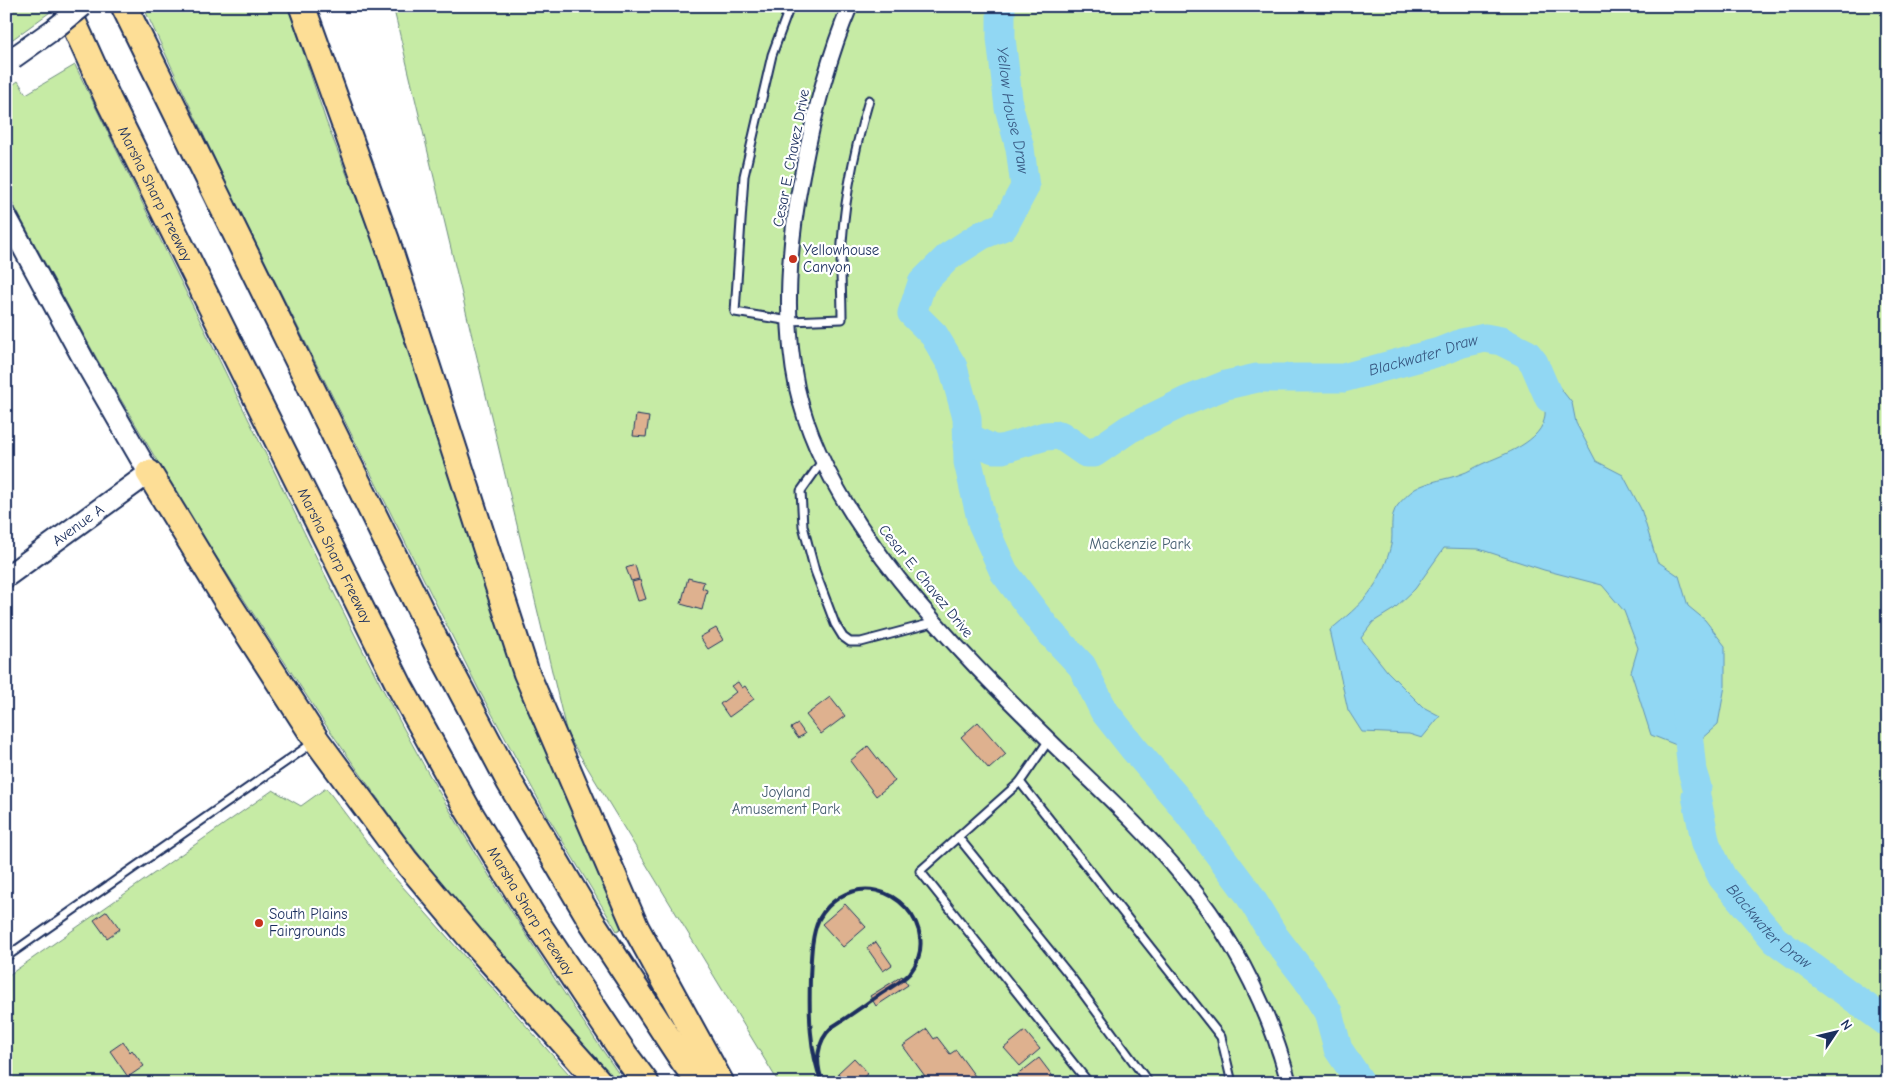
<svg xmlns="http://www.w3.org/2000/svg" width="1894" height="1089" font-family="'Comic Neue',sans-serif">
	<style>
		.green { fill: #c6eba5; stroke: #708d82 }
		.water { fill: #91d7f3; stroke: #6294b7 }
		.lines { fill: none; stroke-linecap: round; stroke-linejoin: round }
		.river { stroke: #91d7f3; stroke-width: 29 }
		.building { fill: #deb18f; stroke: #1b2f5e }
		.service-casing { stroke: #1b2f5e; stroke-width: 11 }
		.minor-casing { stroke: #1b2f5e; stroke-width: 18 }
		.secondary-casing { stroke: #1b2f5e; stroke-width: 24 }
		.motorway-casing { stroke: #1b2f5e; stroke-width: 29 }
		.service { stroke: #fff; stroke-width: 7 }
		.minor { stroke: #fff; stroke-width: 14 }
		.secondary { stroke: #fff; stroke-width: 20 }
		.motorway { stroke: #fdde96; stroke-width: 25 }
		.rail { stroke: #1b2f5e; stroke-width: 4 }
		.secondary-bridge-casing { stroke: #1b2f5e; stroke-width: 24; stroke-linecap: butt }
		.secondary-bridge { stroke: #fff; stroke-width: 20 }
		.poi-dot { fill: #c8321e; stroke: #fff; stroke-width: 2 }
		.labels { text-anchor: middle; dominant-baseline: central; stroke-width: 4.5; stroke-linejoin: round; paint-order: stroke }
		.street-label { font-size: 15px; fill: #1b2f5e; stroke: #fff }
		.poi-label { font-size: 15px; fill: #1b2f5e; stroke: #fff; text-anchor: start }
		.park-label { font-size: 15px; fill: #465e70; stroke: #fff }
		.water-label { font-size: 16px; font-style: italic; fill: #385983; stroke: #fff }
	</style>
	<rect width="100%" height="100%" fill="#fff"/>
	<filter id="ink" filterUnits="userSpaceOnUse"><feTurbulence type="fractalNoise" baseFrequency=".02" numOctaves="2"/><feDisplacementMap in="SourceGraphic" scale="10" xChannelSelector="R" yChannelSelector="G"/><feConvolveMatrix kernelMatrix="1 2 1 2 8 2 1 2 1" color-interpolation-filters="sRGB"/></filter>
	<g filter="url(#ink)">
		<g class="green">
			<polygon points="6,6 51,6 53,10 6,44"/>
			<polygon points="143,6 288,6 326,121 370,234 431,421 473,534 529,707 600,878 624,927 617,931 547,815 479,690 228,187"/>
			<polygon points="393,6 1888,6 1888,1083 779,1083 567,734"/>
			<path d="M 75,65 C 143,204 211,344 280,483 C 333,591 385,700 446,804 C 502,899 562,992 625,1083 L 614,1083 L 440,882 L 393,820 L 323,721 L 189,515 L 97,359 L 6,191 L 6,90 L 18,81 L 26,94 Z"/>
			<polygon points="326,788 386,868 577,1083 6,1083 6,977 273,790 301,806"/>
		</g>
		<path class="water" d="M 1534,363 L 1542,365 L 1572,403 L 1576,423 L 1596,461 L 1623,475 L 1641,509 L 1657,561 L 1679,576 L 1688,606 L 1705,620 L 1725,646 L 1725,686 L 1718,724 L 1689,750 L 1651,735 L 1631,672 L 1638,648 L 1624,611 L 1602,585 L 1544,570 L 1479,549 L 1444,548 L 1415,589 L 1394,609 L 1373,622 L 1361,638 L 1387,671 L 1423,707 L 1440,716 L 1422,738 L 1409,734 L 1362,732 L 1348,710 L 1330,630 C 1362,604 1381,587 1391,545 C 1394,533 1388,516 1398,505 C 1402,500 1409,493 1415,489 C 1431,480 1446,480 1461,474 C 1468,472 1475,467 1482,464 C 1502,455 1543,442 1545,415 C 1547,397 1536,381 1534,363 Z"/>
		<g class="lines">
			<g class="river">
				<path id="s1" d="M 1001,6 L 1001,38 L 1009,108 L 1020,148 L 1025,187 L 1004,226 L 982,235 L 949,256 L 922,283 L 912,313 L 934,335 L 953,367 L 967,418 L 968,462 L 982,523 L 1004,572 L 1046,628 L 1082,666 L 1104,711 L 1134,749 L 1180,802 L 1248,893 L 1274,936 L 1307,979 L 1328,1012 L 1338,1049 L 1361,1083"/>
				<path id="s2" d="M 967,446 L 976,441 L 993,449 L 1002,449 L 1045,436 L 1060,435 L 1086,453 L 1094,453 L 1129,429 L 1186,401 L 1226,385 L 1257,378 L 1343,378 L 1439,352 L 1462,343 L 1485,338 L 1501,341 L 1527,354 L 1534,363 L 1549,398"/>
				<polyline points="1686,712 1692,771 1697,787"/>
				<path id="s3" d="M 1696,796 L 1706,844 L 1722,877 L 1775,940 L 1888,1023"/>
			</g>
		</g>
		<g class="building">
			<polygon points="636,415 649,417 646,437 633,436"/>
			<polygon points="635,565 639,579 631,581 626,568"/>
			<polygon points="688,578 704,582 702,588 707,590 702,610 681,604"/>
			<polygon points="640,580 646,599 638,601 632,582"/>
			<polygon points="716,628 723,640 708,649 700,637"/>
			<polygon points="738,682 742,688 745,686 754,699 729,717 720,704 736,692 731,686"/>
			<polygon points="830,697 845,716 821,734 806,715"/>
			<polygon points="978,722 1006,754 989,769 961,737"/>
			<polygon points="798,724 805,734 798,738 791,728"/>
			<polygon points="868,746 895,781 876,796 850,761"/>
			<polygon points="845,904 866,927 843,947 822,924"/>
			<polygon points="107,911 120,929 107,938 94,920"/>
			<polygon points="876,942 892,965 883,971 867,948"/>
			<polygon points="902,976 908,985 876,1006 870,996"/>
			<polygon points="927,1029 934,1039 937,1037 950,1054 956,1050 980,1083 930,1083 903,1046"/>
			<polygon points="1025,1031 1040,1049 1020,1066 1004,1048"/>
			<polygon points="123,1042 130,1052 132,1050 144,1066 128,1077 110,1051"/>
			<polygon points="854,1058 868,1073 857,1083 846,1083 838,1073"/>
			<polygon points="1039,1058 1058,1083 1021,1083 1016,1076"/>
		</g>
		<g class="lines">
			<g class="service-casing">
				<g id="service">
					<path d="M 790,6 L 772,55 L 744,176 L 735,312 L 790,321 L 842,319 C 842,302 841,284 841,266 C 842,210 853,154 869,100"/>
					<polyline points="823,460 801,491 803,526 815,571 835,624 843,637 850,642 861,642 936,622"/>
					<polyline points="1049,740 1020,782 1221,1037 1232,1083"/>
					<polyline points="1020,782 920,871 1089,1083"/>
					<polyline points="958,837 1071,977 1149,1083"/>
					<polyline points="6,957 314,742"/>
				</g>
			</g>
			<g class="minor-casing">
				<path id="minor" d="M 850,6 C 827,60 813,118 802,175 C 789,241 783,322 797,388 C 826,520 957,650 1051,742 C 1096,786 1143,828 1183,877 C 1233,937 1269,1008 1289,1083"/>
			</g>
			<g class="secondary-casing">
				<polyline id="secondary" points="6,216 86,364 149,473 6,577"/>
			</g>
			<g class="motorway-casing">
				<g id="motorway">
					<path id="s4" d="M 66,6 L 108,99 L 400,687 L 468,810 L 535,920 L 625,1055 L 646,1083"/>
					<polyline points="124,6 446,662 510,783 592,922 684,1062 700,1083"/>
					<polyline points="302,6 387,242 526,672 636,928 721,1083"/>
					<polyline points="149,473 225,598 317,741 405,860 479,948 600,1083"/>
				</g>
			</g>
			<use href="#service" class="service"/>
			<use href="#minor" class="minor"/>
			<use href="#secondary" class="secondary"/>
			<use href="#motorway" class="motorway"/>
			<path class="rail" d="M 822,1083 C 809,1049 809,1014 810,978 C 811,959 811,936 819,919 C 824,910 832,902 840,897 C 889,868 944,930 910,973 C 902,982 889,988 879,995 C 863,1006 848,1017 832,1027 C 816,1042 815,1063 823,1083"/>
			<g class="secondary-bridge-casing">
				<polyline id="secondary-bridge" points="13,58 54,29 83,6"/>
			</g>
			<use href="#secondary-bridge" class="secondary-bridge"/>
		</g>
	</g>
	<g class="poi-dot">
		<circle cx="793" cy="259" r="5"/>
		<circle cx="259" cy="923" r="5"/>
	</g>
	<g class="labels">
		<g class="street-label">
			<text transform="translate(791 158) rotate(-79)">Cesar E. Chavez Drive</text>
			<text stroke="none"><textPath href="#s4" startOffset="208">Marsha Sharp Freeway</textPath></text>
			<text transform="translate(78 525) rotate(-36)">Avenue A</text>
			<text stroke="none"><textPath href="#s4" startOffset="612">Marsha Sharp Freeway</textPath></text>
			<text transform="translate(926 581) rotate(51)">Cesar E. Chavez Drive</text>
			<text stroke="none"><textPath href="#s4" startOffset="1018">Marsha Sharp Freeway</textPath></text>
		</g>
		<g class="poi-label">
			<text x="803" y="250">Yellowhouse<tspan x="803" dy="17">Canyon</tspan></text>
			<text x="269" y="914">South Plains<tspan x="269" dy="17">Fairgrounds</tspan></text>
		</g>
		<g class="park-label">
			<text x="1140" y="544">Mackenzie Park</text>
			<text x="786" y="792">Joyland<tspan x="786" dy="17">Amusement Park</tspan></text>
		</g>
		<g class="water-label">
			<text stroke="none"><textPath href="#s1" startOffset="105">Yellow House Draw</textPath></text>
			<text stroke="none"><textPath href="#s2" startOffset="488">Blackwater Draw</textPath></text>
			<text stroke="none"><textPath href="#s3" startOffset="154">Blackwater Draw</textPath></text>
		</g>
	</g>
	<rect width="1894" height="1089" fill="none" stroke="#fff" stroke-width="25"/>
	<rect x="12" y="12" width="1869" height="1064" fill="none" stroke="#1b2f5e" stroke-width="2" filter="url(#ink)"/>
	<g transform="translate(1836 1032) rotate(55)" stroke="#ffffff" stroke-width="4" paint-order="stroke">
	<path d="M0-4L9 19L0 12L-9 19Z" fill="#1b2f5e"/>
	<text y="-8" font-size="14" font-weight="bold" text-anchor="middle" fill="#1b2f5e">N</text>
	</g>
</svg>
